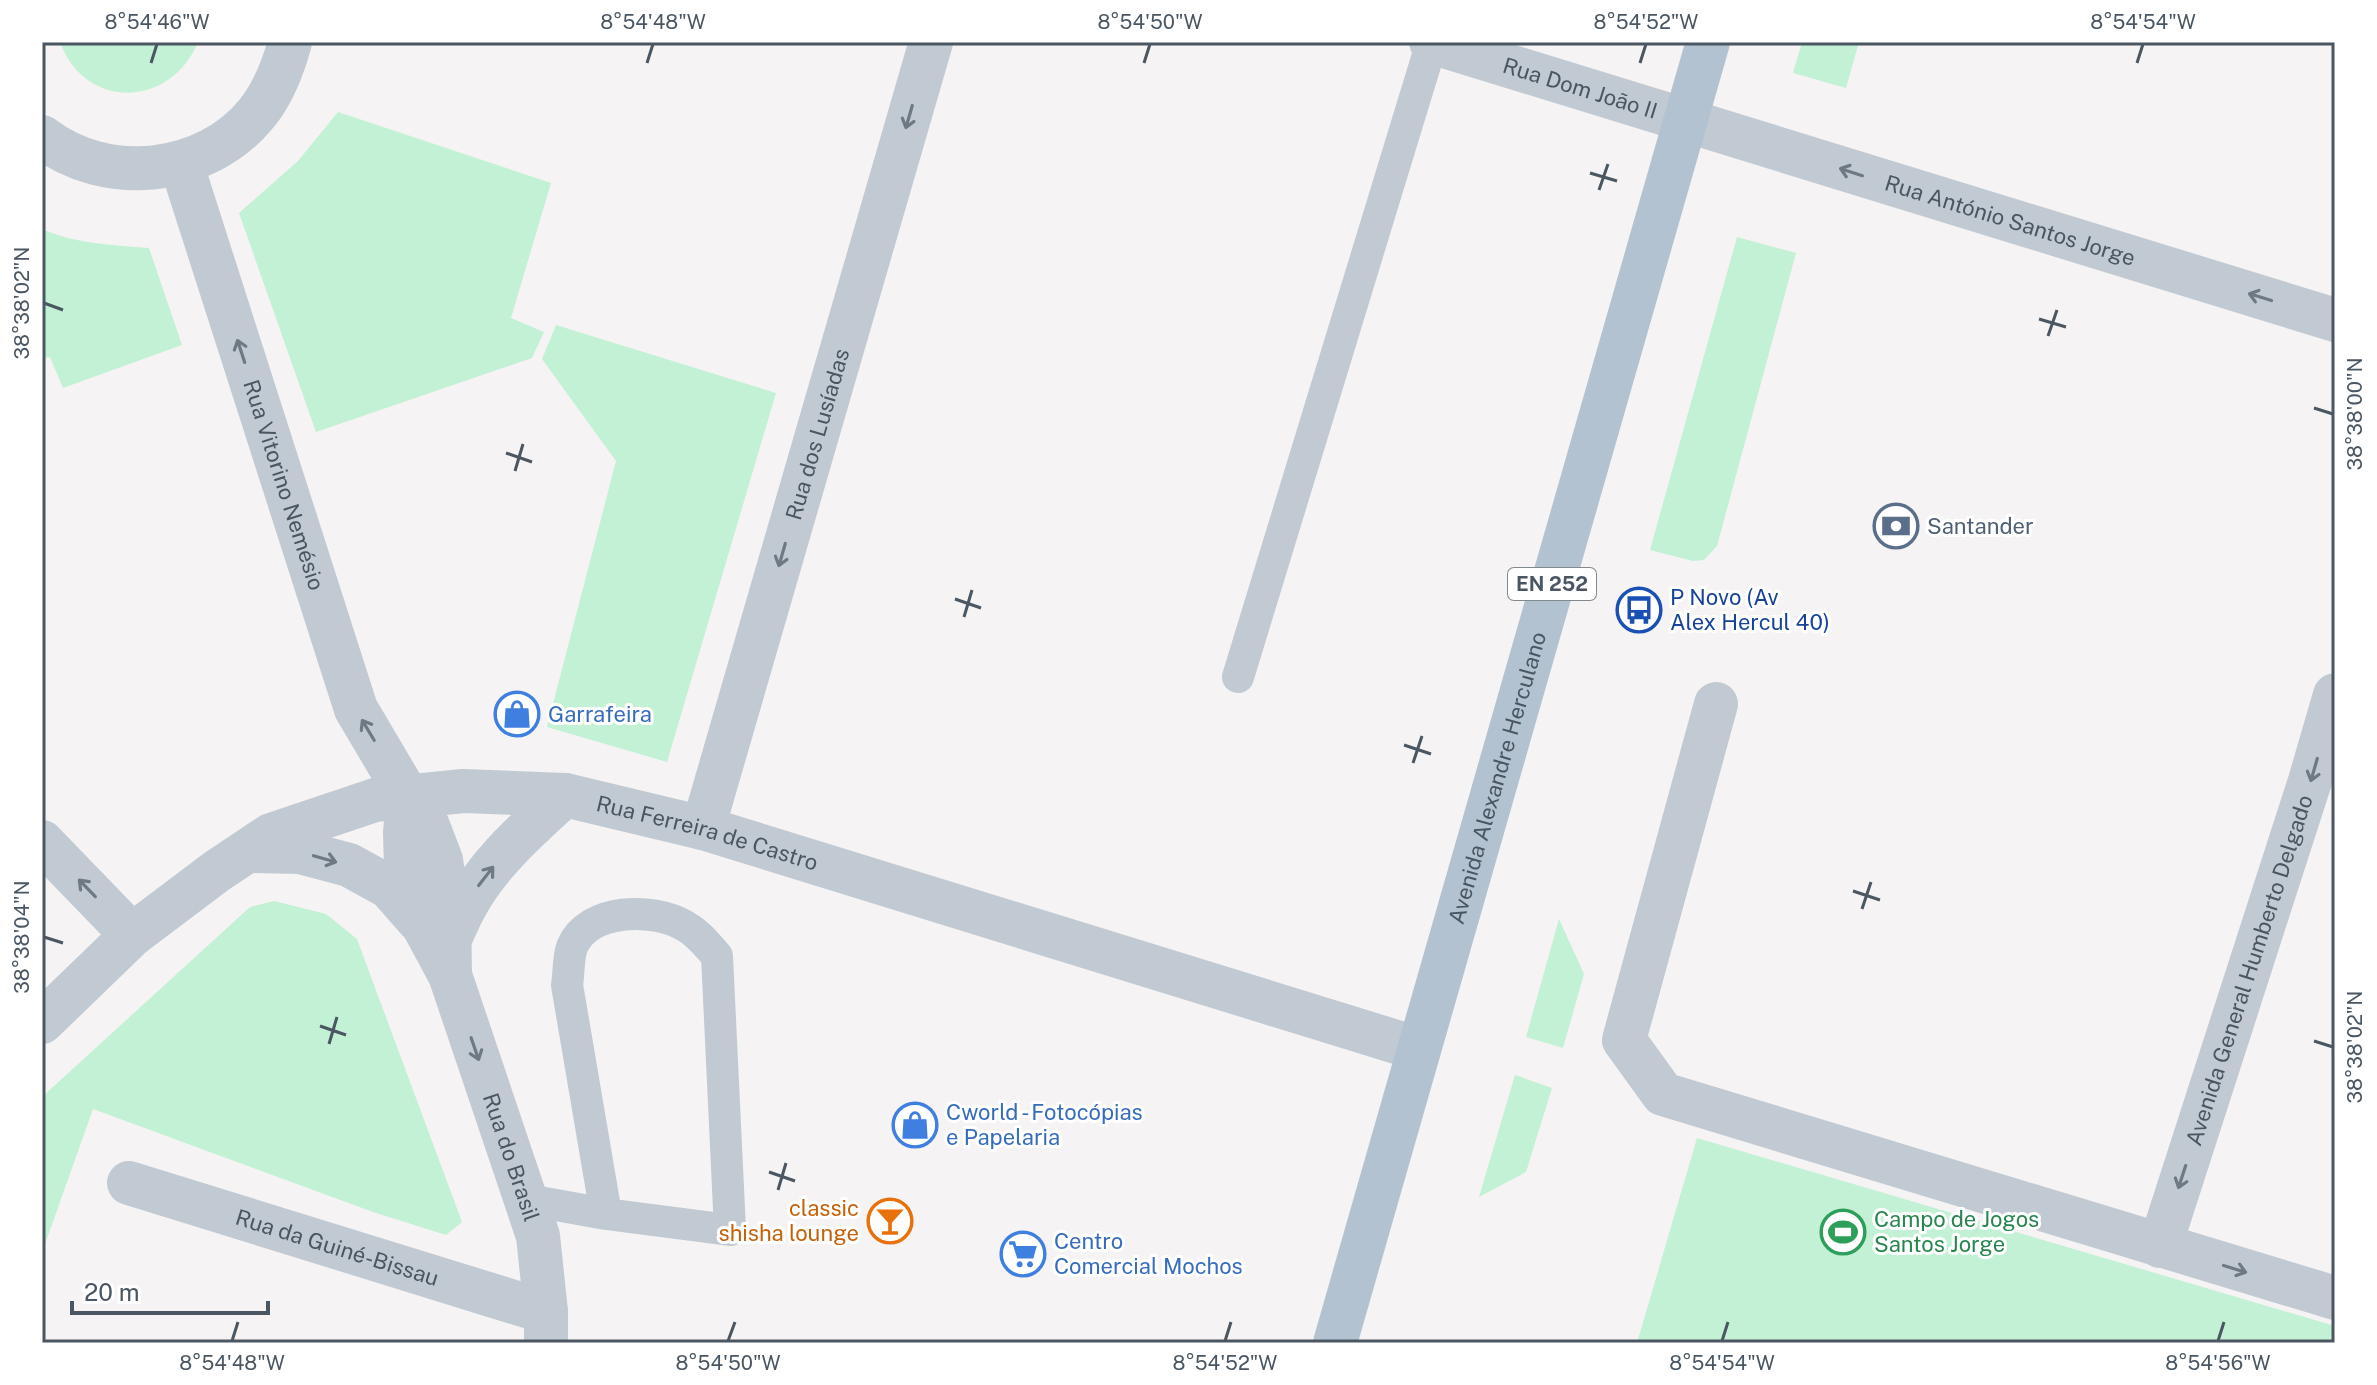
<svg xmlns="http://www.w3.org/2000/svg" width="2377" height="1385" font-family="'Public Sans',sans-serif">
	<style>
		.green { fill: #c3f1d5 }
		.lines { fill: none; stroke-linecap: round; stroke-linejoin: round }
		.service { stroke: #c1cad2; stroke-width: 32 }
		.minor { stroke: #c1cad2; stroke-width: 44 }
		.primary { stroke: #b3c2d1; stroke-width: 44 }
		.oneway { stroke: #6e7983 }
		.ticks { fill: none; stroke: #4a5661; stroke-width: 3 }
		.labels { text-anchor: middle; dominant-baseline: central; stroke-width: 6; stroke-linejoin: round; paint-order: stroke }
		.shield { fill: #fff; stroke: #808990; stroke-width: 2 }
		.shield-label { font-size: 20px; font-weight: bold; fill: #4a5661 }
		.street-label { font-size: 22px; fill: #4a5661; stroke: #fff }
		.service-label { font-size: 22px; fill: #4e5e75; stroke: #fff; text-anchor: start }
		.transit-label { font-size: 22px; fill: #164399; stroke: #fff; text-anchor: start }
		.shop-label { font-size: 22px; fill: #366cbe; stroke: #fff; text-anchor: start }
		.food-label { font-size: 22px; fill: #c56008; stroke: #fff; text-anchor: end }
		.leisure-label { font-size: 22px; fill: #27864d; stroke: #fff; text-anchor: start }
		.neatline { fill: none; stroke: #4a5661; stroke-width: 3 }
		.ticks-label { font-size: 20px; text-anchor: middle; fill: #4a5661 }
	</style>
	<rect width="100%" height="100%" fill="#f5f3f3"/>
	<g class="green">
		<path d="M 60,42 L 198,42 C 171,108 85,111 60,42 Z"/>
		<polygon points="1802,42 1859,42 1846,88 1793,73"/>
		<polygon points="338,112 551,183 511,318 544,332 532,358 316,432 239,213 298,161"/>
		<path d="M 42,229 C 76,244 113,245 149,248 L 182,345 L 63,388 L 50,357 L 42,358 Z"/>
		<polygon points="1737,237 1796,253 1717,546 1704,560 1693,561 1650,550"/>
		<polygon points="556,325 776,393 667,762 547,727 616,461 542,359"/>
		<polygon points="274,901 326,914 357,939 462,1222 446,1235 373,1212 93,1109 44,1247 42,1247 42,1097 250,907"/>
		<polygon points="1559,919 1584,974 1563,1048 1526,1037"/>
		<polygon points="1515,1075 1552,1088 1526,1172 1479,1197"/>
		<polygon points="1697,1138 2335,1326 2335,1343 1637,1343"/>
	</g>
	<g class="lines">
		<g class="service">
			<polyline points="1238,677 1432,42"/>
			<path d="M 528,1200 L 606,1214 L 730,1230 L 717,956 C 707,945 698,933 685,926 C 653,907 588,908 572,947 C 568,958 569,974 567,985 L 606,1214"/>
		</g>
		<g class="minor">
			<path id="s1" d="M 1431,42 L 2335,320"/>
			<path d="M 42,137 C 106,186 205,177 257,113 C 274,92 283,68 290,42"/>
			<path id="s2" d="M 181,163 L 356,709 L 408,797 L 428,826 L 441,860 L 449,912 L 450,975"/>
			<polyline points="1716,704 1624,1040 1663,1094 2335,1298"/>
			<path id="s3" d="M 408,797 L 405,833 L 406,869 L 417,914 L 450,975 L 538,1236 L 546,1312 L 546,1343"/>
			<path id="s4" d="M 703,828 L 931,42"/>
			<polyline points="42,842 132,935"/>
			<polyline points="250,851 300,852 349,865 389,887 419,921"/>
			<path d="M 449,941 C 454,930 459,918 465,907 C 488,863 529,828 565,795"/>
			<path id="s5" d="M 42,1022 L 132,935 L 217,871 L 271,835 L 375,800 L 463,791 L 565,795 L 703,828 L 1419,1049"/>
			<path id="s6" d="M 129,1183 L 546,1312"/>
			<path id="s7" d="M 2160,1246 L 2310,781 L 2335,695"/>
		</g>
		<path class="primary" id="s8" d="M 1335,1343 L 1708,42"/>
	</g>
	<defs><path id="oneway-shaft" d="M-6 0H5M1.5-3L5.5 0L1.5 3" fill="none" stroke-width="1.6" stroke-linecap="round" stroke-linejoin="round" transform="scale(2)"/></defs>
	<g class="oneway">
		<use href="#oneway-shaft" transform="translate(909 117) rotate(106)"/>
		<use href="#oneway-shaft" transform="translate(1851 172) rotate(-162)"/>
		<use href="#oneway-shaft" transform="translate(2260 297) rotate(-163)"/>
		<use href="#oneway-shaft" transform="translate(241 351) rotate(-108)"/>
		<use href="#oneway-shaft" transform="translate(782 555) rotate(106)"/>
		<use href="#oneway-shaft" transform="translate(368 730) rotate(-121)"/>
		<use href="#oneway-shaft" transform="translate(2314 770) rotate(106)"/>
		<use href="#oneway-shaft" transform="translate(325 859) rotate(16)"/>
		<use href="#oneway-shaft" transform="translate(486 876) rotate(-52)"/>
		<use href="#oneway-shaft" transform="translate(87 888) rotate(-134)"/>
		<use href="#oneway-shaft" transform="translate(475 1049) rotate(71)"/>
		<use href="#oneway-shaft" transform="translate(2182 1177) rotate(108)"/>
		<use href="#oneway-shaft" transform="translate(2235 1269) rotate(17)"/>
	</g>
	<path class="ticks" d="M 151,63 L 157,44M 647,63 L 653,44M 1144,63 L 1150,44M 1640,63 L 1646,44M 2137,63 L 2143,44M 1590,173 L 1617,181M 1599,190 L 1608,164M 44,303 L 63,310M 2039,319 L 2066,327M 2048,336 L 2057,310M 2314,408 L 2333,414M 506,453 L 532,462M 515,471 L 523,444M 955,599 L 981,608M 964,617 L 972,590M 1404,745 L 1431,754M 1413,763 L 1422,736M 1853,891 L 1880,900M 1862,909 L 1871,882M 44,937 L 63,943M 320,1026 L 346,1035M 2314,1041 L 2333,1047M 329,1044 L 337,1017M 769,1172 L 795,1181M 778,1190 L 786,1163M 232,1341 L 238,1322M 728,1341 L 735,1322M 1225,1341 L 1231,1322M 1722,1341 L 1728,1322M 2218,1341 L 2224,1322"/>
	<defs>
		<g id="bank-ring" transform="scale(2.3)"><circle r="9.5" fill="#fff" stroke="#5c6f8a" stroke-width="1.5"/><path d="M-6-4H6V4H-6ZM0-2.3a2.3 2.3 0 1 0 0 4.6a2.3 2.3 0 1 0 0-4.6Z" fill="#5c6f8a"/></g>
		<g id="bus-ring" transform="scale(2.3)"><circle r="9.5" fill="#fff" stroke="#1a4fb4" stroke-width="1.5"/><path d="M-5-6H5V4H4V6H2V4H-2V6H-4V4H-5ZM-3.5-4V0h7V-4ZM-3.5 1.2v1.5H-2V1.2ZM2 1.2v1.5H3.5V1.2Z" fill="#1a4fb4"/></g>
		<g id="shop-ring" transform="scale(2.3)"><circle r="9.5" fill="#fff" stroke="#3f7fe0" stroke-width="1.5"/><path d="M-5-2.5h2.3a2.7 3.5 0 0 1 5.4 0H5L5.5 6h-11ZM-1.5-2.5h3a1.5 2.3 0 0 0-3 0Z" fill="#3f7fe0"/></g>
		<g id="bar-ring" transform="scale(2.3)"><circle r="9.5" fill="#fff" stroke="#e8710a" stroke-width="1.5"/><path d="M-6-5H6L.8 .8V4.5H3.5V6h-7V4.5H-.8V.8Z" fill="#e8710a"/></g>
		<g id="stadium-ring" transform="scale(2.3)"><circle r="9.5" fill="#fff" stroke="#2e9e5b" stroke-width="1.5"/><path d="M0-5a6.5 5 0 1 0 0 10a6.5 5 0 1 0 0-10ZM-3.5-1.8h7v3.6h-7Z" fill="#2e9e5b"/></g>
		<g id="supermarket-ring" transform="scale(2.3)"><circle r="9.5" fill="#fff" stroke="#3f7fe0" stroke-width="1.5"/><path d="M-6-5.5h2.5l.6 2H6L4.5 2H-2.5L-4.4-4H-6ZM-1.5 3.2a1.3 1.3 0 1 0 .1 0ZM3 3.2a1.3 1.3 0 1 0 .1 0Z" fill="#3f7fe0"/></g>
	</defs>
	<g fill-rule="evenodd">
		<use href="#bank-ring" x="1896" y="526"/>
		<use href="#bus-ring" x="1639" y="610"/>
		<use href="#shop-ring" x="517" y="714"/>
		<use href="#shop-ring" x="915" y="1125"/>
		<use href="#bar-ring" x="890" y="1221"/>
		<use href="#stadium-ring" x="1843" y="1232"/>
		<use href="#supermarket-ring" x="1023" y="1254"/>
	</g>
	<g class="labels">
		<rect class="shield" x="1508" y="568" width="88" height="32" rx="6"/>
		<g class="shield-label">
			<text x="1552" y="584">EN 252</text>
		</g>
		<g class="street-label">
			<text stroke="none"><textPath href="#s1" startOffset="156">Rua Dom João II</textPath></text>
			<text stroke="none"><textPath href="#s1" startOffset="606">Rua António Santos Jorge</textPath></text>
			<text stroke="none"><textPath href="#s4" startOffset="410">Rua dos Lusíadas</textPath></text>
			<text stroke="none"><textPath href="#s2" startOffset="338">Rua Vitorino Nemésio</textPath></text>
			<text stroke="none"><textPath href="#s8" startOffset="588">Avenida Alexandre Herculano</textPath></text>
			<text stroke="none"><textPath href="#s5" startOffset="744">Rua Ferreira de Castro</textPath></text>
			<text stroke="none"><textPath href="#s7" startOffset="290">Avenida General Humberto Delgado</textPath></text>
			<text stroke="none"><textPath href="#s3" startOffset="380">Rua do Brasil</textPath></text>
			<text stroke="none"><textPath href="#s6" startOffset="218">Rua da Guiné-Bissau</textPath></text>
		</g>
		<g class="service-label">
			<text x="1927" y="526">Santander</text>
		</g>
		<g class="transit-label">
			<text x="1670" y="597">P Novo (Av<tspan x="1670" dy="25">Alex Hercul 40)</tspan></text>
		</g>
		<g class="shop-label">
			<text x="548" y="714">Garrafeira</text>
			<text x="946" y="1112">Cworld - Fotocópias<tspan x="946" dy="25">e Papelaria</tspan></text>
			<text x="1054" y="1241">Centro<tspan x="1054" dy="25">Comercial Mochos</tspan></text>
		</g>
		<g class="food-label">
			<text x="859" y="1208">classic<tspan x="859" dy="25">shisha lounge</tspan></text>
		</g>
		<g class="leisure-label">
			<text x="1874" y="1219">Campo de Jogos<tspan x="1874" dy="25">Santos Jorge</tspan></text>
		</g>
	</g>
	<rect width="2377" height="1385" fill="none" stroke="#ffffff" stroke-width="88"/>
	<path d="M72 1301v12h196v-12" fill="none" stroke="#4a5661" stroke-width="4"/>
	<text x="84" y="1301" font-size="24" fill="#4a5661" stroke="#ffffff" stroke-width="6" paint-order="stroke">20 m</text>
	<rect x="44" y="44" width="2289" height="1297" class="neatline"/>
	<g class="ticks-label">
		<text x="157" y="29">8°54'46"W</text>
		<text x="653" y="29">8°54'48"W</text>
		<text x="1150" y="29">8°54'50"W</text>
		<text x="1646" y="29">8°54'52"W</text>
		<text x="2143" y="29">8°54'54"W</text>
		<text transform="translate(22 303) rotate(-90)" y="7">38°38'02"N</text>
		<text transform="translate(2355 414) rotate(-90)" y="7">38°38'00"N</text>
		<text transform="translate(22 937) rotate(-90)" y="7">38°38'04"N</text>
		<text transform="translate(2355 1047) rotate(-90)" y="7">38°38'02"N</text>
		<text x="232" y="1370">8°54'48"W</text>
		<text x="728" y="1370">8°54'50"W</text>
		<text x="1225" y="1370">8°54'52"W</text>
		<text x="1722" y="1370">8°54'54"W</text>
		<text x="2218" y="1370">8°54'56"W</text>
	</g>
</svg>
